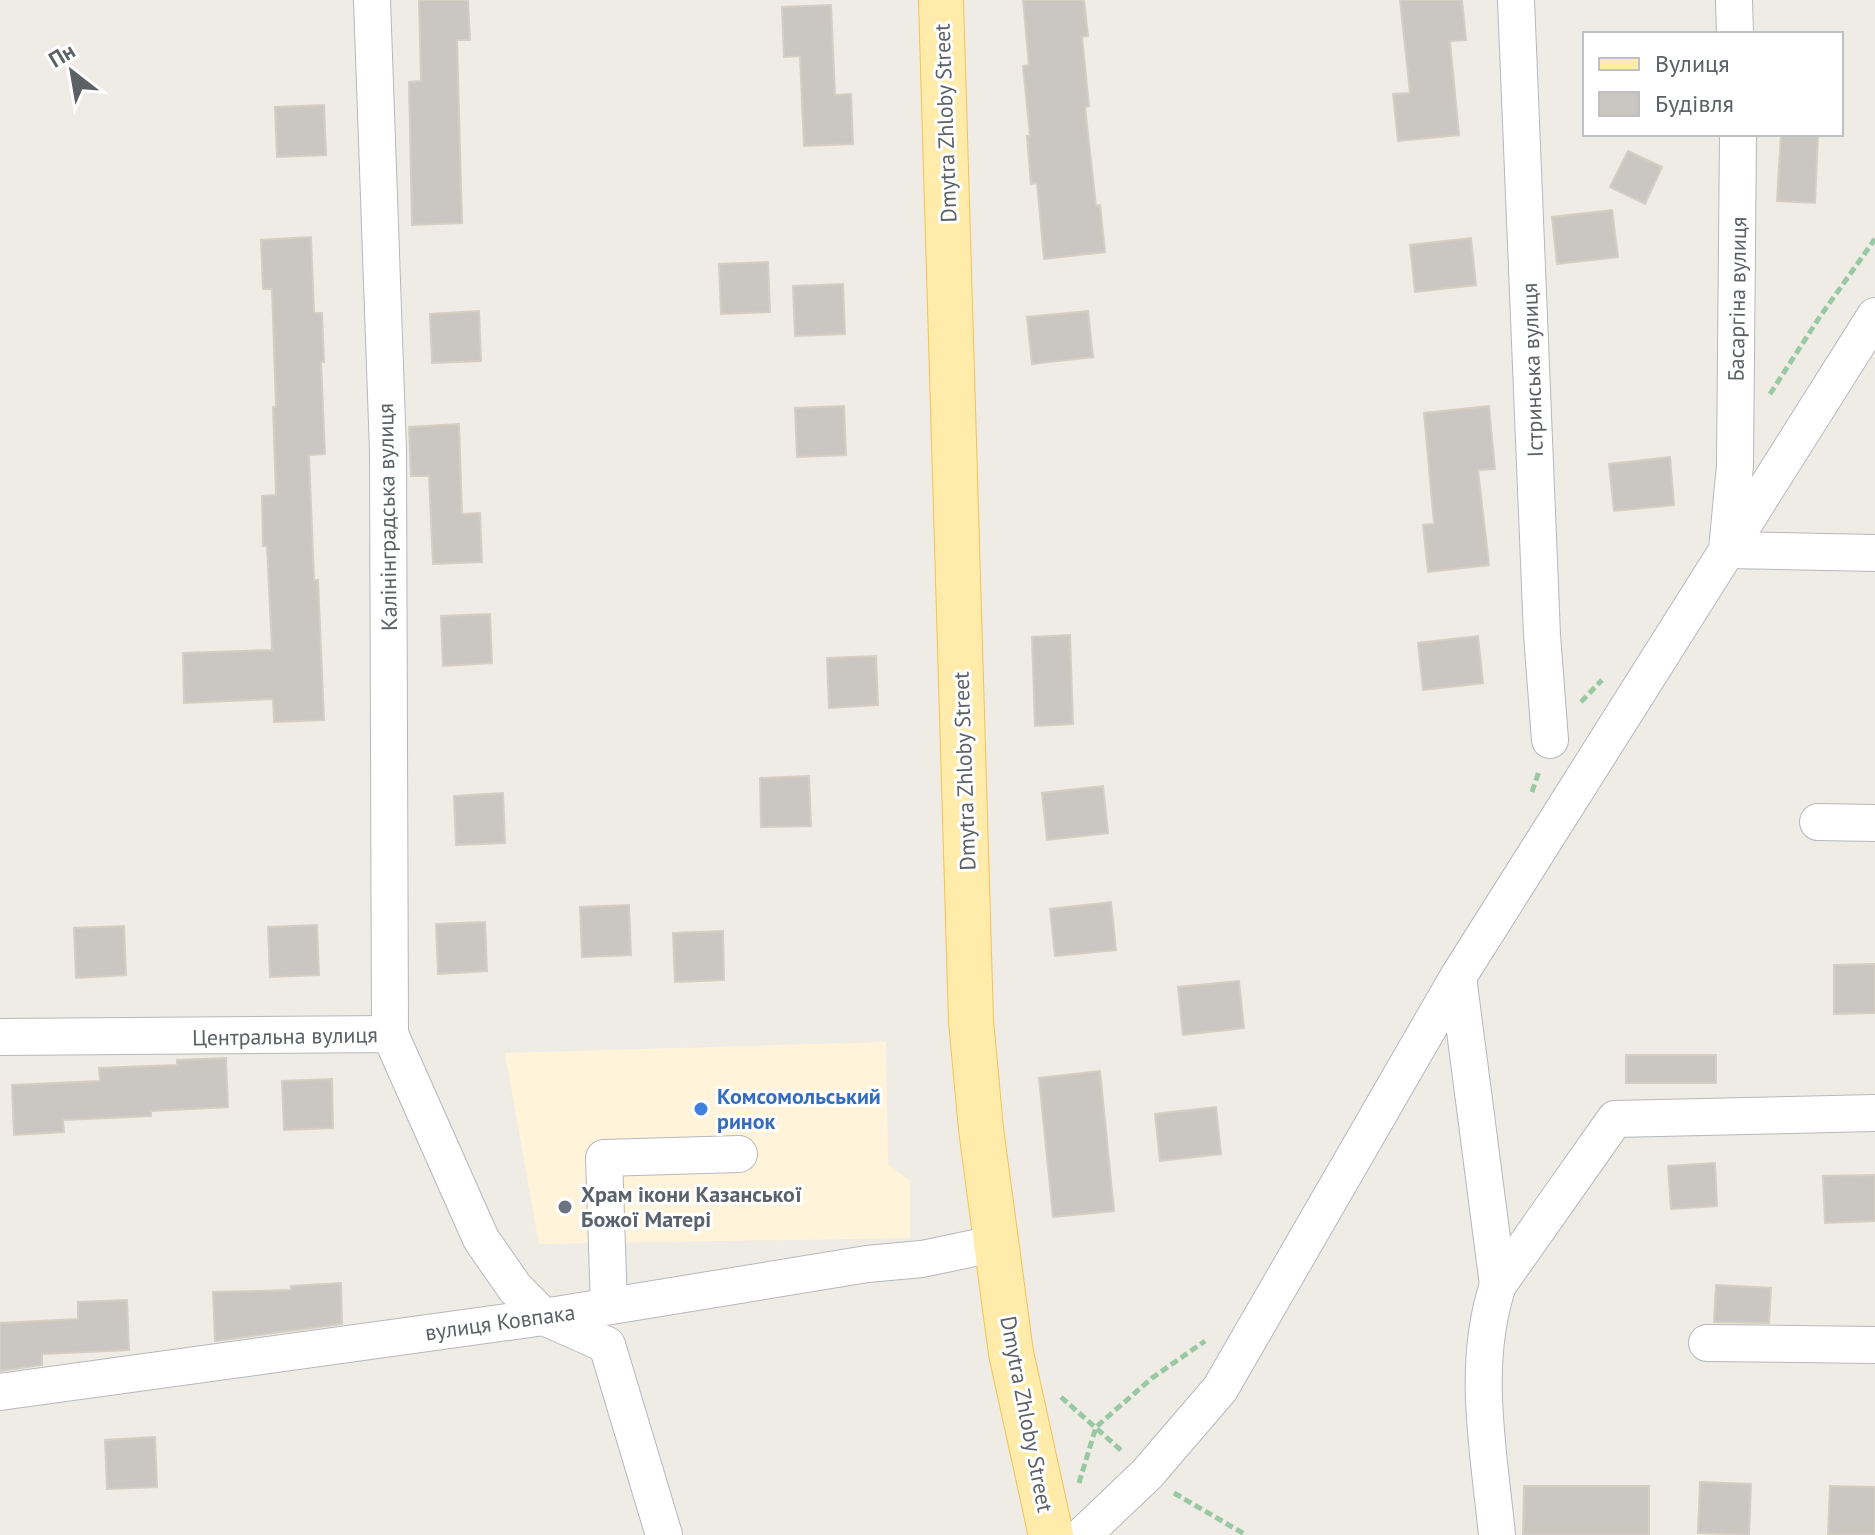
<svg xmlns="http://www.w3.org/2000/svg" width="1875" height="1535" font-family="'PT Sans',sans-serif">
	<style>
		.commercial { fill: #fff4da }
		.building { fill: #cac7c2; stroke: #d4cec3; stroke-width: 2 }
		.lines { fill: none; stroke-linecap: round; stroke-linejoin: round }
		.minor-casing { stroke: #b5b8bc; stroke-width: 38 }
		.major-casing { stroke: #f6c057; stroke-width: 46 }
		.path { stroke: #99c9a4; stroke-width: 5; stroke-dasharray: 8 4; stroke-linecap: butt }
		.minor { stroke: #fff; stroke-width: 36 }
		.major { stroke: #ffecaa; stroke-width: 44 }
		.shop-dot { fill: #3f7fe0; stroke: #fff; stroke-width: 3 }
		.worship-dot { fill: #6b7280; stroke: #fff; stroke-width: 3 }
		.labels { text-anchor: middle; dominant-baseline: central; stroke-width: 6; stroke-linejoin: round; paint-order: stroke }
		.street-label { font-size: 22px; fill: #5c6166; stroke: #fff }
		.shop-label { font-size: 22px; font-weight: bold; fill: #366cbe; stroke: #fff; text-anchor: start }
		.worship-label { font-size: 22px; font-weight: bold; fill: #5b616d; stroke: #fff; text-anchor: start }
	</style>
	<rect width="100%" height="100%" fill="#efece5"/>
	<polygon class="commercial" points="886,1042 888,1164 910,1181 910,1238 539,1244 505,1053"/>
	<g class="building">
		<polygon points="419,0 468,0 470,40 457,40 462,223 412,225 409,82 421,81"/>
		<polygon points="1023,0 1084,0 1088,36 1082,37 1089,106 1085,107 1096,206 1100,205 1105,252 1044,259 1037,183 1031,184 1027,136 1030,136 1023,66 1029,65"/>
		<polygon points="1400,0 1462,0 1466,40 1450,41 1459,135 1398,141 1393,94 1410,93"/>
		<polygon points="831,5 835,95 851,94 853,144 804,146 800,56 784,57 782,7"/>
		<polygon points="324,105 326,155 277,157 275,107"/>
		<polygon points="1781,134 1818,134 1815,203 1777,201"/>
		<polygon points="1628,151 1662,167 1645,204 1610,187"/>
		<polygon points="1612,210 1618,257 1557,264 1552,217"/>
		<polygon points="311,237 314,313 322,313 324,362 321,362 325,454 309,455 314,580 318,580 324,720 274,722 273,699 184,703 183,653 272,650 267,546 263,546 262,496 276,495 273,407 276,407 272,289 263,289 261,240"/>
		<polygon points="1471,238 1476,285 1415,292 1410,245"/>
		<polygon points="768,262 770,312 721,314 719,264"/>
		<polygon points="843,284 845,334 795,336 793,286"/>
		<polygon points="479,311 481,361 432,363 430,314"/>
		<polygon points="1088,311 1093,357 1032,364 1027,317"/>
		<polygon points="844,406 846,455 797,457 795,408"/>
		<polygon points="1489,406 1495,469 1478,470 1489,565 1428,572 1423,525 1434,524 1424,413"/>
		<polygon points="459,424 462,514 480,513 482,562 433,564 429,476 411,476 409,427"/>
		<polygon points="1670,457 1674,505 1614,511 1609,464"/>
		<polygon points="490,614 492,663 443,666 441,616"/>
		<polygon points="1070,635 1073,724 1035,726 1032,637"/>
		<polygon points="1478,636 1483,683 1423,690 1418,643"/>
		<polygon points="876,656 878,705 829,708 827,658"/>
		<polygon points="809,776 811,826 761,827 760,778"/>
		<polygon points="1103,786 1108,833 1047,840 1042,793"/>
		<polygon points="503,793 505,843 456,845 454,796"/>
		<polygon points="1111,902 1116,950 1055,956 1050,909"/>
		<polygon points="629,905 631,955 582,957 580,907"/>
		<polygon points="485,922 487,971 438,974 436,924"/>
		<polygon points="317,925 319,975 270,977 268,927"/>
		<polygon points="124,926 126,975 76,978 74,928"/>
		<polygon points="723,931 724,980 675,982 673,933"/>
		<polygon points="1875,964 1875,1013 1834,1014 1834,965"/>
		<polygon points="1239,981 1244,1028 1183,1035 1178,987"/>
		<rect x="1626" y="1055" width="90" height="28"/>
		<polygon points="226,1058 228,1107 151,1111 151,1116 63,1120 64,1132 14,1135 12,1085 100,1081 99,1068 177,1065 177,1060"/>
		<polygon points="1100,1071 1114,1211 1053,1217 1039,1078"/>
		<polygon points="332,1079 333,1128 284,1130 282,1081"/>
		<polygon points="1216,1107 1221,1154 1160,1161 1155,1114"/>
		<polygon points="1715,1163 1717,1206 1671,1209 1668,1166"/>
		<polygon points="1875,1175 1875,1221 1825,1223 1823,1176"/>
		<polygon points="341,1283 342,1324 215,1341 213,1292 291,1290 291,1286"/>
		<polygon points="1716,1285 1771,1288 1769,1323 1714,1322"/>
		<polygon points="127,1300 129,1350 42,1354 42,1365 0,1371 0,1323 78,1319 78,1302"/>
		<polygon points="155,1437 157,1487 107,1489 105,1440"/>
		<polygon points="1700,1482 1751,1484 1749,1535 1698,1533"/>
		<polygon points="1524,1486 1649,1486 1649,1535 1523,1535"/>
		<polygon points="1830,1486 1875,1487 1875,1535 1828,1535"/>
	</g>
	<g class="lines">
		<g class="minor-casing">
			<g id="minor">
				<polyline points="372,0 388,451 390,1034"/>
				<polyline points="1516,0 1542,635 1550,740"/>
				<polyline points="1734,0 1735,34"/>
				<polyline points="1738,134 1735,465 1727,550 1875,553"/>
				<polyline points="1818,822 1875,823"/>
				<polyline points="0,1037 390,1034 481,1239 515,1288 544,1317 607,1345 664,1535"/>
				<polyline points="1498,1285 1458,977 1875,316"/>
				<polyline points="609,1306 604,1158 739,1154"/>
				<polyline points="1707,1343 1875,1345"/>
				<polyline points="0,1392 544,1317 867,1264 922,1259 998,1243"/>
				<polyline points="1083,1535 1147,1474 1220,1389 1458,977"/>
				<path d="M 1497,1535 C 1489,1452 1471,1366 1498,1285 L 1615,1119 L 1875,1113"/>
			</g>
		</g>
		<g class="major-casing">
			<polyline id="major" points="941,0 971,1021 981,1129 1011,1353 1051,1535"/>
		</g>
		<g class="path">
			<polyline points="1770,394 1819,318 1875,239"/>
			<polyline points="1581,702 1602,680"/>
			<polyline points="1532,792 1539,771"/>
			<polyline points="1061,1397 1123,1452"/>
			<polyline points="1079,1483 1096,1427 1152,1378 1205,1341"/>
			<polyline points="1174,1493 1246,1535"/>
		</g>
		<use href="#minor" class="minor"/>
		<use href="#major" class="major"/>
	</g>
	<circle class="shop-dot" cx="701" cy="1109" r="8"/>
	<circle class="worship-dot" cx="565" cy="1207" r="8"/>
	<g class="labels">
		<g class="street-label">
			<text transform="translate(945 123) rotate(-92)">Dmytra Zhloby Street</text>
			<text transform="translate(1737 299) rotate(-89)">Басаргіна вулиця</text>
			<text transform="translate(1532 370) rotate(-92)">Істринська вулиця</text>
			<text transform="translate(387 517) rotate(-91)">Калінінградська вулиця</text>
			<text transform="translate(964 771) rotate(-92)">Dmytra Zhloby Street</text>
			<text transform="translate(285 1036) rotate(-1)">Центральна вулиця</text>
			<text transform="translate(500 1322) rotate(-8)">вулиця Ковпака</text>
			<text transform="translate(1027 1414) rotate(79)">Dmytra Zhloby Street</text>
		</g>
		<g class="shop-label">
			<text x="717" y="1096">Комсомольський<tspan x="717" dy="25">ринок</tspan></text>
		</g>
		<g class="worship-label">
			<text x="581" y="1194">Храм ікони Казанської<tspan x="581" dy="25">Божої Матері</tspan></text>
		</g>
	</g>
	<rect x="1583" y="32" width="260" height="104" fill="#ffffff" stroke="#bec0c2" stroke-width="2"/>
	<rect x="1599" y="58" width="40" height="12" fill="#ffecaa" stroke="#bec0c2" stroke-width="2"/>
	<text x="1655" y="72" font-size="24" fill="#5c6166">Вулиця</text>
	<rect x="1599" y="92" width="40" height="24" fill="#cac7c2" stroke="#bec0c2" stroke-width="2"/>
	<text x="1655" y="112" font-size="24" fill="#5c6166">Будівля</text>
	<g transform="translate(72 72) rotate(329)" stroke="#ffffff" stroke-width="6" paint-order="stroke">
	<path d="M0-6L14 30L0 20L-14 30Z" fill="#5c6166"/>
	<text y="-12" font-size="22" font-weight="bold" text-anchor="middle" fill="#5c6166">Пн</text>
	</g>
</svg>
